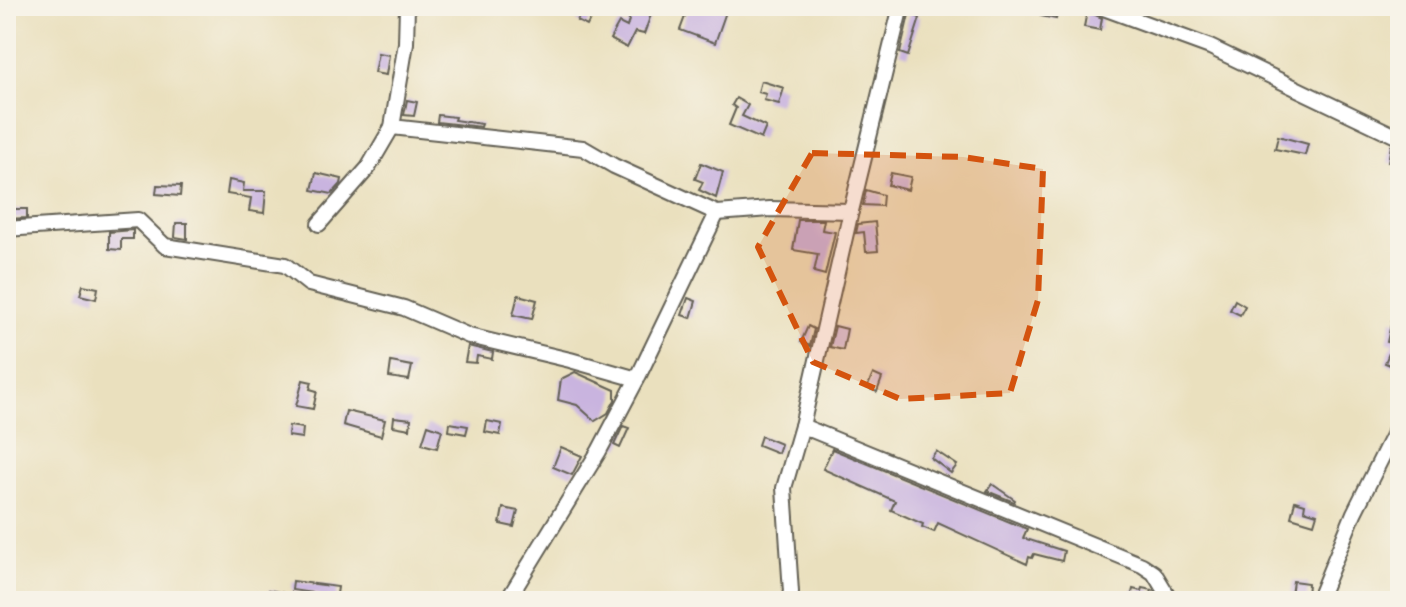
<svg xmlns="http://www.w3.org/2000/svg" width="1406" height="607" font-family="Itim,sans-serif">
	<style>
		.building { fill: #c9b4df }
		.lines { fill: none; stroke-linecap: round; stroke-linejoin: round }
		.minor-casing { stroke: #646155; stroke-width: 18 }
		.minor { stroke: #fff; stroke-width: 14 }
		.marked { fill: #d4530e; fill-opacity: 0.2; stroke: #d4530e; stroke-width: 6; stroke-dasharray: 16 10; stroke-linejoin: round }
	</style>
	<rect width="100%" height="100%" fill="#f7f3e8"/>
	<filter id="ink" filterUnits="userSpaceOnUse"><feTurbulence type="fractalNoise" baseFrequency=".0125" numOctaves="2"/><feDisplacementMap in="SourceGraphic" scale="16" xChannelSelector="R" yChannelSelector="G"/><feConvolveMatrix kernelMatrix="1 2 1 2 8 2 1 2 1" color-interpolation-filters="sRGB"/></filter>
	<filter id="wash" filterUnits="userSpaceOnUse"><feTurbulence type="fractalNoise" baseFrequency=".006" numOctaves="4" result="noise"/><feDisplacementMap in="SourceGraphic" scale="32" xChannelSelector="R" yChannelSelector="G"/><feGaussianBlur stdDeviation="1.8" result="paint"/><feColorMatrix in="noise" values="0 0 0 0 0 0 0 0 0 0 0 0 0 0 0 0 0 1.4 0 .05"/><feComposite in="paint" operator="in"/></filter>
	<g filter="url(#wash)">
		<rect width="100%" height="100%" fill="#eae0be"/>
		<g id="blocks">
			<g class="building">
				<polygon points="633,6 654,6 644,34 635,32 627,48 610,39 619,23 627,27"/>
				<polygon points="689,6 718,6 727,9 715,43 680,30"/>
				<polygon points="911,6 918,8 916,16 920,18 908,56 900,53"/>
				<polygon points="1043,8 1058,11 1056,19 1041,16"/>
				<polygon points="582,11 592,16 587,26 577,21"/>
				<polygon points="1087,11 1102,18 1100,30 1084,27"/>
				<polygon points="378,53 389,55 386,75 374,73"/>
				<polygon points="761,81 784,88 779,104 764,100 766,94 758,92"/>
				<polygon points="736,98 748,105 742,116 766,127 761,139 729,125 736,108 732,105"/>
				<polygon points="407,100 417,102 414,116 404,115"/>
				<polygon points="438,115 455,117 454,120 482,124 481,127 437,122"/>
				<polygon points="1278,136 1308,144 1305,155 1275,149"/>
				<polygon points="1391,146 1400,148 1400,165 1388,162"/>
				<polygon points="701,163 723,172 716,198 699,190 703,182 695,179"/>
				<polygon points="316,173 342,179 341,184 332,194 312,190"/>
				<polygon points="891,173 911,177 908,190 888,185"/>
				<polygon points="229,180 244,183 243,191 266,191 264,213 249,211 251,198 227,194"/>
				<polygon points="157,185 181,186 180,196 156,194"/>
				<polygon points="866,190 883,195 882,206 863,205"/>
				<polygon points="6,209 27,209 27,218 6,219"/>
				<polygon points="798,220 824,220 822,230 835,232 825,275 814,272 818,254 793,250"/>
				<polygon points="875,222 878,251 866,252 864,232 856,233 858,224"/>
				<polygon points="176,223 187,223 187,239 175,237"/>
				<polygon points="133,230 133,239 121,239 121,250 109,249 109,232"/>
				<polygon points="83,285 98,288 96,299 80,295"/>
				<polygon points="518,295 537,300 532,319 513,315"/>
				<polygon points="688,298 696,301 691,318 682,315"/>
				<polygon points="1235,300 1245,306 1240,315 1230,310"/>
				<polygon points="1392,320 1400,322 1400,360 1397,368 1385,363 1393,343 1387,342"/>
				<polygon points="808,326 814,329 810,346 801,342"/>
				<polygon points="835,326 847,329 843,350 830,347"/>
				<polygon points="468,346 493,352 492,359 477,356 476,363 465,362"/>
				<polygon points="391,362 412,366 409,380 389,377"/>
				<polygon points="575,372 615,390 615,400 608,413 595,421 577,405 558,400 561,379"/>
				<polygon points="873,374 882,378 877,392 867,388"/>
				<polygon points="303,380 312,382 310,389 317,391 313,409 296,406"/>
				<polygon points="346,411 385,420 381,436 343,425"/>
				<polygon points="394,417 411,419 410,429 393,426"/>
				<polygon points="487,421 502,424 500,435 485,432"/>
				<polygon points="450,423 468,426 466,434 449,431"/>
				<polygon points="428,425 442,430 437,448 422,444"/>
				<polygon points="289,426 303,428 302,438 288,436"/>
				<polygon points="623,426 629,428 620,448 614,445"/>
				<polygon points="761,436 781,444 778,453 758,445"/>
				<polygon points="561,447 582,456 572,475 553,467"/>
				<polygon points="832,449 1027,529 1023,538 1064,551 1062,561 1034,554 1032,558 1029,557 1027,564 938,523 934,532 922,527 923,524 891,510 895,501 823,469"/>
				<polygon points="936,451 957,465 951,473 931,458"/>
				<polygon points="992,484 1015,500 1014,502 987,491"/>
				<polygon points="1295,501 1305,504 1304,510 1317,514 1314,524 1291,517"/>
				<polygon points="503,508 518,511 514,527 500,524"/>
				<polygon points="293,581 338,587 336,601 318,601 319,594 292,590"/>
				<polygon points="1293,581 1308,583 1307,597 1291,595"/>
				<polygon points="1142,588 1152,590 1149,601 1130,601 1133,589 1141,591"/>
				<polygon points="269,590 284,593 282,601 267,601"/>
			</g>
		</g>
	</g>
	<g filter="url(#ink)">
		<use href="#blocks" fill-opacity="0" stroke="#646155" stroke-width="2"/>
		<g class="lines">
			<g class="minor-casing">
				<g id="minor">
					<polyline points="1098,6 1210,47 1400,138"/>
					<polyline points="717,213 770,209 851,211"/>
					<polyline points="319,224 368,168 392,127"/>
					<polyline points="6,229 138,220 165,246 285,265 309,284 404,308 469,336 570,360 637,379 717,213 614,166 583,148 392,127 406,43 407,6"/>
					<polyline points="802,426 1142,565 1154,573 1171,601"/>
					<polyline points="507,601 599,451 637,379"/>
					<polyline points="788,601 791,592 784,488 802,426 851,211 901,6"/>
					<polyline points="1318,601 1354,513 1400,421"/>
				</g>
			</g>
			<use href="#minor" class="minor"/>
		</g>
	</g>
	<path class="marked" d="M 812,153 L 963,157 L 1043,169 L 1038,300 L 1010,393 L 900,399 L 813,362 L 758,247 Z"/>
	<rect width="1406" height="607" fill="none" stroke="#f7f3e8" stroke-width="32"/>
</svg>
